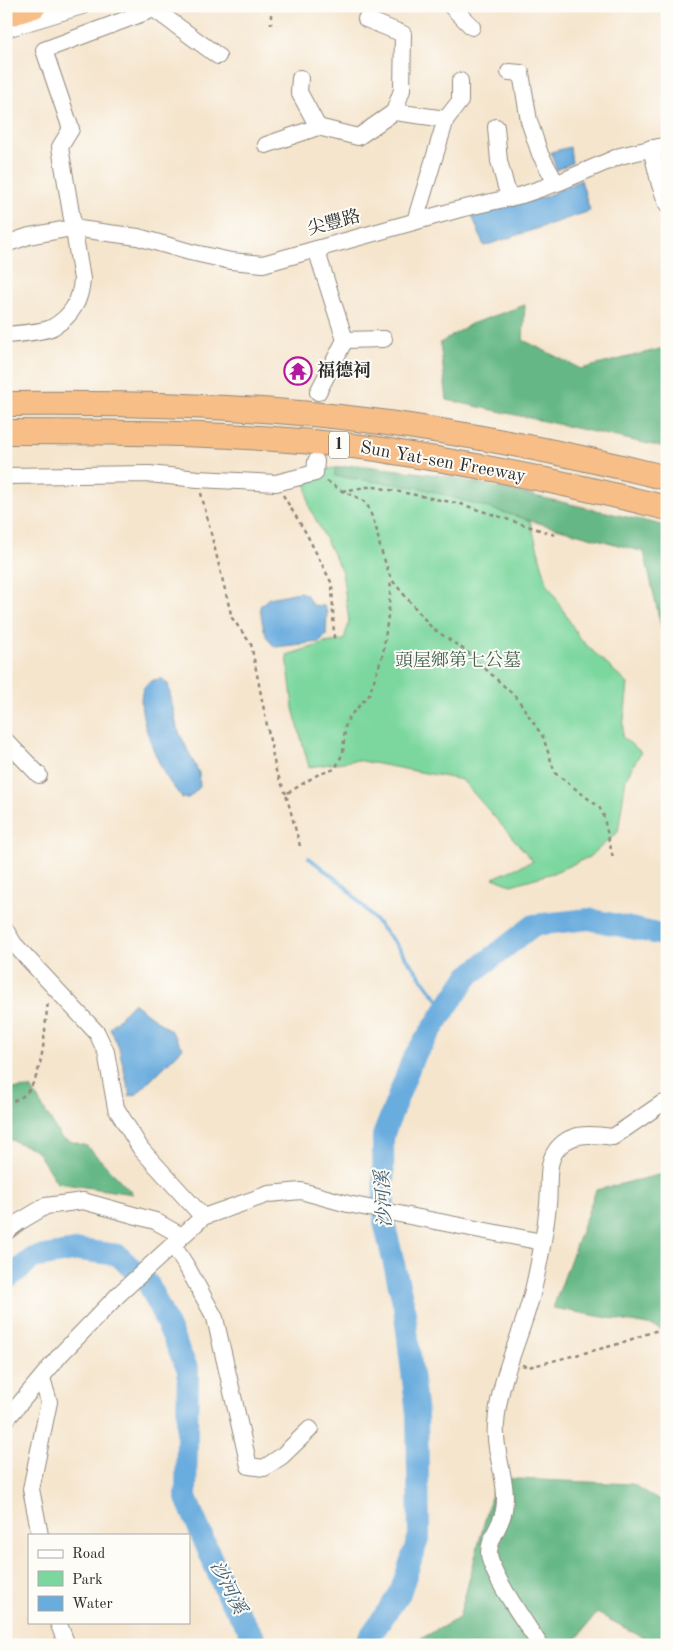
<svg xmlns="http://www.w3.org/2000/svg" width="673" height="1651" font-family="'Old Standard TT','Noto Serif TC',serif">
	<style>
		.green { fill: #7cd79e; stroke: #548164 }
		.forest { fill: #65b885; stroke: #487258 }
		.water { fill: #69acde; stroke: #4a6c84 }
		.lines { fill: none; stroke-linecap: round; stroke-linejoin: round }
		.stream { stroke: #69acde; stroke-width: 4 }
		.river { stroke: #69acde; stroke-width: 22 }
		.minor-casing { stroke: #90887c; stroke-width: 18 }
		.highway-casing { stroke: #90887c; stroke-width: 26 }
		.path { stroke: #90887c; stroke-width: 2.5; stroke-dasharray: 4 4; stroke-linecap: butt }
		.minor { stroke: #fff; stroke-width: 16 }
		.highway { stroke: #f7be87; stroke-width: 24 }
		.labels { text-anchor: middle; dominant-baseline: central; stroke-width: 4; stroke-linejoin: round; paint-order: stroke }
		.shield { fill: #fdfcf7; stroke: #6a6a68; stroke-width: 1 }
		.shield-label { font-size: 16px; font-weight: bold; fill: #2b2b2b }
		.street-label { font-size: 18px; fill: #2b2b2b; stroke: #fdfcf7 }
		.poi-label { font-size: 18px; font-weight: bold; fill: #2b2b2b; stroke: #fdfcf7; text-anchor: start }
		.park-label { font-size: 18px; fill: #435f4e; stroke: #fdfcf7 }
		.water-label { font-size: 19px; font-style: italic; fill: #445f73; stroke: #fdfcf7 }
	</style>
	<rect width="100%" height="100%" fill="#fdfcf7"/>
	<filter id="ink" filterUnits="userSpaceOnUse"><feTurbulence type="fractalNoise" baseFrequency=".02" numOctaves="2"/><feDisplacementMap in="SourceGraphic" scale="10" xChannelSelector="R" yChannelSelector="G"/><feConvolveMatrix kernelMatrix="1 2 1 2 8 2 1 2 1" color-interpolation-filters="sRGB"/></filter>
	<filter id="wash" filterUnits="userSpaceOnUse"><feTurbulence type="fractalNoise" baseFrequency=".0096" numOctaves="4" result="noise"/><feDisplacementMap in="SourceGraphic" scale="20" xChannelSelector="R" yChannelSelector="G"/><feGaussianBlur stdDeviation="1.12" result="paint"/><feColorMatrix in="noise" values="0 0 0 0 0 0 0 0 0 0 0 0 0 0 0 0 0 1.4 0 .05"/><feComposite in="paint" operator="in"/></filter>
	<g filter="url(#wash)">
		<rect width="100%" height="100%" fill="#f5e5cd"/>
		<polygon class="green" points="358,465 492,504 530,521 547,583 580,639 628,684 622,737 641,752 626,778 618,832 589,857 553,873 511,885 493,878 533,861 462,780 357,760 309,767 293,708 287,655 325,643 344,640 349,621 342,572 309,506 305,472"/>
		<g class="forest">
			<polygon points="525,305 523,340 581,369 660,349 667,351 667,448 447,400 440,343 471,324"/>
			<polygon points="358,465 446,476 667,526 667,652 644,552 549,526 421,488 335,476 335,468"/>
			<polygon points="31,1088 62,1139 87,1146 133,1194 57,1183 36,1150 6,1138 6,1089"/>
			<polygon points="667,1173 667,1333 653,1326 553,1308 596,1190"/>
			<polygon points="496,1478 632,1484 667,1504 667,1645 657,1645 597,1613 572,1645 409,1645 459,1618"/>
		</g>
		<g class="water">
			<polygon points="570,147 572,163 556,170 551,152"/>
			<polygon points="581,180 590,211 484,246 472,215 544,197"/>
			<path d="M 299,592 L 306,594 L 312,605 L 324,606 L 327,612 L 326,636 L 320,642 L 275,647 C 263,637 262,621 260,606 L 269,598 Z"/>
			<path d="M 163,679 L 168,684 L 177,728 L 199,773 L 200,787 L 189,798 L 182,798 C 176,790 169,782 164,773 C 155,755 132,703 145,686 C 150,680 156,679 163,679 Z"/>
			<polygon points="133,1003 171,1031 183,1048 137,1094 130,1096 119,1048 110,1028"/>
		</g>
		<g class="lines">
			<polyline class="stream" points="309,858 345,886 395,943 445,1009"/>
			<g class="river">
				<polyline points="6,1280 33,1258 80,1250 118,1255 149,1285 188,1370 186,1498 227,1595 259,1645"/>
				<polyline points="364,1645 400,1593 419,1536 417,1414 404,1306 384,1222 383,1136 413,1058 467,977 534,925 589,919 667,936"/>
			</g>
		</g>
	</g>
	<g filter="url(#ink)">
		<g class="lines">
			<g class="minor-casing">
				<g id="minor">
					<polyline points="451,6 472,27"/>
					<polyline points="366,19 403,34 402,90 394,112"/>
					<polyline points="6,29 82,6"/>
					<polyline points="509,72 521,73 529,121 540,154 556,183"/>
					<polyline points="300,78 299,92 318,127"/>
					<polyline points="496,127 499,161 509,198"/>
					<polyline points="266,145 318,127 358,137 394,112 446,119"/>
					<polyline points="651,148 660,185 667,204"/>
					<polyline points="415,221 446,119 460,101 460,81"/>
					<polyline points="6,244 29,236 72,228 138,237 190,252 231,261 263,264 460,209 522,195 560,182 620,156 667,145"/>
					<polyline points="316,249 345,340 318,392"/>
					<path d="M 6,335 C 17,334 45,332 53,327 C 71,317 81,300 82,279 L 60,147 L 71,129 L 44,50 L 154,9 L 218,56"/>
					<polyline points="345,340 384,339"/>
					<polyline points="6,476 149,474 198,479 276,483 315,473 316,461"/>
					<polyline points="6,741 39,775"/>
					<polyline points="6,931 14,944 97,1033 106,1052 116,1108 141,1149 203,1217"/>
					<polyline points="6,1232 19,1222 46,1206 83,1201 155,1221 182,1236"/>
					<polyline points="173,1245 187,1267 215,1318 249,1466 264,1468 282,1456 310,1429"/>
					<polyline points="6,1420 61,1354 119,1294 203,1217 269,1194 301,1191 348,1204 542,1242"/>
					<polyline points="40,1535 31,1489 49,1402 42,1378"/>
					<polyline points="58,1622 67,1645"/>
					<path d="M 540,1645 C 528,1626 489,1573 489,1553 C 489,1537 502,1525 504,1510 C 509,1482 493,1452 496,1424 C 499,1381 516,1348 528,1308 C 535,1287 539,1263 543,1241 C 545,1229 547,1216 548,1204 C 550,1188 546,1166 555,1152 C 569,1131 591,1134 613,1137 L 661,1104 L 667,1103"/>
				</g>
			</g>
			<g class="highway-casing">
				<g id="highway">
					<polyline points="6,15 34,6"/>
					<path d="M 6,404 C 128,403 252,405 373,421 C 472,434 570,454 667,478"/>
					<path d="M 6,432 C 127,432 249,433 370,448 C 392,451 414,456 437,459 C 514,472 591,489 667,508"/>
				</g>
			</g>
			<g class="path">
				<polyline points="271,6 271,25"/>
				<polyline points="327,481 342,491 361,499 367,504 376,527 380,547 391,579 432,628 466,651 517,698 543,737 555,773 599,807 603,814 613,858"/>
				<polyline points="342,491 366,487 375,487 461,504 558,536"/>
				<polyline points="201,493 232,618 251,644 276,771 286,794"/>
				<polyline points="283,495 306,533 332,584 334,639"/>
				<polyline points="300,846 286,794 317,775 335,769 343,753 345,727 349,717 369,695 383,654 389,608 391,580"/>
				<path d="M 6,1104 C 12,1101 20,1099 24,1095 C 45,1077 44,1028 48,1002"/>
				<polyline points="522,1365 529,1367 615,1345 655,1331 667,1331"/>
			</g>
			<use href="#minor" class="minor"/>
			<use href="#highway" class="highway"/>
		</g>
	</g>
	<defs>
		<g id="temple-ring" transform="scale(1.4375)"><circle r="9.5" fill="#fdfcf7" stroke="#b5179e" stroke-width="1.5"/><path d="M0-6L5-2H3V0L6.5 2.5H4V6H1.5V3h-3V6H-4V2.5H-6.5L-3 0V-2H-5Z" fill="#b5179e"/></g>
	</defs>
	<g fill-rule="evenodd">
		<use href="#temple-ring" x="298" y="371"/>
	</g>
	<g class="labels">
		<rect class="shield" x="329" y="431.5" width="20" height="27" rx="4"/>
		<g class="shield-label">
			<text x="339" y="445">1</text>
		</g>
		<g class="street-label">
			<text transform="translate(334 223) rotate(-15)">尖豐路</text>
			<text transform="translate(443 462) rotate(10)">Sun Yat-sen Freeway</text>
		</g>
		<g class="poi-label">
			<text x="317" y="371">福德祠</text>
		</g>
		<g class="park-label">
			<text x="458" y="661">頭屋鄉第七公墓</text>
		</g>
		<g class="water-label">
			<text transform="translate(385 1199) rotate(-93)">沙河溪</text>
			<text transform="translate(227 1588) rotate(63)">沙河溪</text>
		</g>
	</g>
	<rect width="673" height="1651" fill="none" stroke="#fdfcf7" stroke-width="25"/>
	<rect x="28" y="1534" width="162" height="90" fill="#fdfcf7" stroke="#a9a8a5"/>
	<rect x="38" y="1550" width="25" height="8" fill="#ffffff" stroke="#a9a8a5"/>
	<text x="72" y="1558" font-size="15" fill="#2b2b2b">Road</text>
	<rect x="38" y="1571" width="25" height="15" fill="#7cd79e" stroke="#a9a8a5"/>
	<text x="72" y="1584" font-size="15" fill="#2b2b2b">Park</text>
	<rect x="38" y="1596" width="25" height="15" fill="#69acde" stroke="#a9a8a5"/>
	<text x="72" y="1608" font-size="15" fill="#2b2b2b">Water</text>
</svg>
